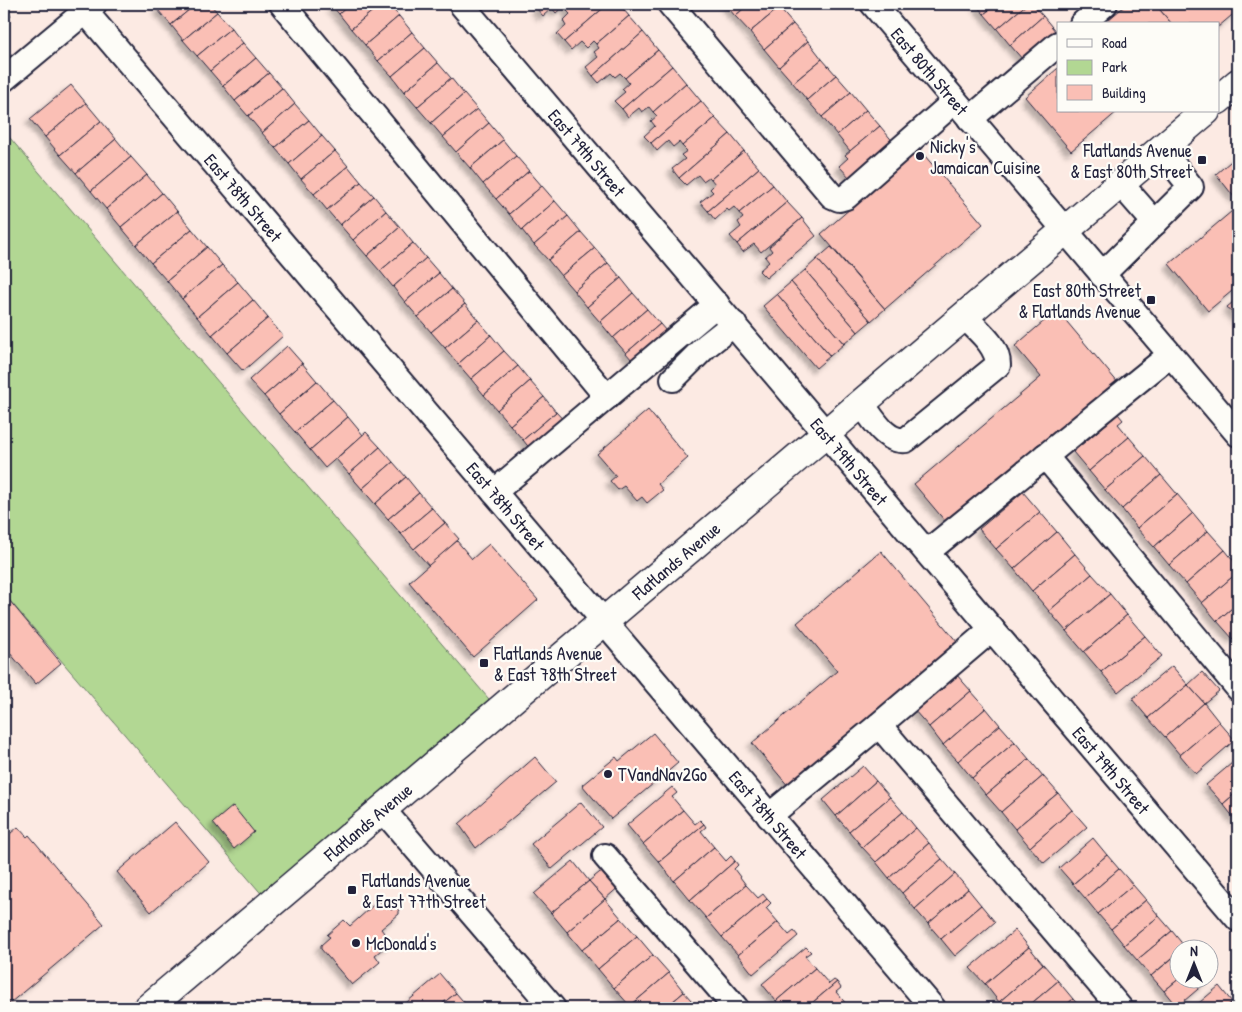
<svg xmlns="http://www.w3.org/2000/svg" width="1242" height="1012" font-family="'Patrick Hand',sans-serif">
	<style>
		.green { fill: #b2d793; stroke: #6a7c67 }
		.building { fill: #fabfb5; stroke: #22223b; filter: url(#shadow) }
		.lines { fill: none; stroke-linecap: round; stroke-linejoin: round }
		.minor-casing { stroke: #22223b; stroke-width: 28 }
		.major-casing { stroke: #22223b; stroke-width: 31 }
		.minor { stroke: #fdfcf7; stroke-width: 24 }
		.major { stroke: #fdfcf7; stroke-width: 28 }
		.poi-dot { fill: #22223b; stroke: #fdfcf7; stroke-width: 2 }
		.labels { text-anchor: middle; dominant-baseline: central; stroke-width: 4.5; stroke-linejoin: round; paint-order: stroke }
		.street-label { font-size: 18px; fill: #22223b; stroke: #fdfcf7 }
		.poi-label { font-size: 18px; fill: #22223b; stroke: #fdfcf7; text-anchor: start }
	</style>
	<defs>
		<filter id="shadow"><feDropShadow dx="-4.5" dy="4.5" stdDeviation="2.5" flood-color="#0004"/></filter>
	</defs>
	<rect width="100%" height="100%" fill="#fceae3"/>
	<filter id="ink" filterUnits="userSpaceOnUse"><feTurbulence type="fractalNoise" baseFrequency=".02" numOctaves="2"/><feDisplacementMap in="SourceGraphic" scale="10" xChannelSelector="R" yChannelSelector="G"/><feConvolveMatrix kernelMatrix="1 2 1 2 8 2 1 2 1" color-interpolation-filters="sRGB"/></filter>
	<g filter="url(#ink)">
		<polygon class="green" points="4,131 500,712 271,905 4,594"/>
		<g class="building">
			<polygon points="164,4 196,4 171,25 157,9"/>
			<polygon points="196,4 210,4 217,12 183,40 171,25"/>
			<polygon points="330,4 350,4 339,14"/>
			<polygon points="350,4 381,4 351,29 339,14"/>
			<polygon points="381,4 388,4 399,16 365,45 351,29"/>
			<polygon points="540,4 576,4 567,11 564,6 556,13 552,8 543,16 536,8"/>
			<polygon points="576,4 608,4 564,42 557,34 566,26 563,21 570,14 567,11"/>
			<polygon points="608,4 619,4 629,16 596,44 593,41 586,48 580,42 571,50 564,42"/>
			<polygon points="725,4 749,4 735,16"/>
			<polygon points="749,4 776,4 779,8 750,32 735,16"/>
			<polygon points="975,4 997,4 984,14"/>
			<polygon points="997,4 1027,4 997,29 984,14"/>
			<polygon points="1027,4 1032,4 1043,16 1010,45 997,29"/>
			<polygon points="1127,4 1155,4 1172,24 1111,24 1108,20"/>
			<polygon points="1155,4 1238,4 1238,10 1218,27 1218,24 1172,24"/>
			<polygon points="4,7 11,16 4,22"/>
			<polygon points="779,8 793,24 764,49 750,32"/>
			<polygon points="217,12 231,28 197,56 183,40"/>
			<polygon points="399,16 412,32 378,61 365,45"/>
			<polygon points="629,16 643,32 593,76 586,67 598,57 594,52 599,48 596,44"/>
			<polygon points="1043,16 1056,32 1023,60 1010,45"/>
			<polygon points="793,24 808,41 779,67 764,49"/>
			<polygon points="231,28 243,43 210,71 197,56"/>
			<polygon points="412,32 425,48 392,76 378,61"/>
			<polygon points="643,32 658,50 625,78 620,73 615,77 611,73 599,83 593,76"/>
			<polygon points="808,41 822,59 793,83 779,67"/>
			<polygon points="243,43 256,58 223,86 210,71"/>
			<polygon points="425,48 438,63 404,92 392,76"/>
			<polygon points="658,50 672,66 622,109 614,101 625,92 622,89 629,83 625,78"/>
			<polygon points="256,58 269,73 235,101 223,86"/>
			<polygon points="822,59 836,75 807,100 793,83"/>
			<polygon points="438,63 451,78 417,107 404,92"/>
			<polygon points="672,66 686,83 653,112 649,107 642,112 639,108 628,117 622,109"/>
			<polygon points="1058,68 1058,111 1118,111 1071,151 1025,97"/>
			<polygon points="269,73 282,88 248,116 235,101"/>
			<polygon points="836,75 851,92 822,117 807,100"/>
			<polygon points="451,78 464,94 431,123 417,107"/>
			<polygon points="686,83 701,101 651,143 644,136 655,126 651,121 657,116 653,112"/>
			<polygon points="71,85 86,103 45,137 30,119"/>
			<polygon points="282,88 295,104 262,133 248,116"/>
			<polygon points="851,92 866,110 837,135 822,117"/>
			<polygon points="464,94 477,109 443,137 431,123"/>
			<polygon points="701,101 715,118 682,146 679,142 673,147 668,141 657,151 651,143"/>
			<polygon points="86,103 101,121 60,155 45,137"/>
			<polygon points="295,104 309,120 275,148 262,133"/>
			<polygon points="477,109 489,123 456,152 443,137"/>
			<polygon points="866,110 880,126 850,151 837,135"/>
			<polygon points="715,118 730,134 679,178 672,169 685,159 681,155 687,151 682,146"/>
			<polygon points="309,120 322,136 289,164 275,148"/>
			<polygon points="101,121 116,139 76,173 60,155"/>
			<polygon points="489,123 503,140 470,168 456,152"/>
			<polygon points="880,126 894,143 851,179 839,166 848,158 845,155"/>
			<polygon points="730,134 744,151 711,179 709,177 703,181 698,175 686,185 679,178"/>
			<polygon points="322,136 335,151 301,179 289,164"/>
			<polygon points="116,139 131,157 91,191 76,173"/>
			<polygon points="503,140 516,156 483,184 470,168"/>
			<polygon points="919,149 983,224 885,309 821,234"/>
			<polygon points="335,151 348,166 314,194 301,179"/>
			<polygon points="744,151 759,168 708,211 700,202 713,192 710,189 715,184 711,179"/>
			<polygon points="516,156 529,171 496,199 483,184"/>
			<polygon points="1237,156 1238,158 1238,202 1216,174"/>
			<polygon points="131,157 147,175 106,209 91,191"/>
			<polygon points="348,166 361,182 327,210 314,194"/>
			<polygon points="759,168 773,185 739,213 734,207 729,211 727,209 715,220 708,211"/>
			<polygon points="529,171 542,186 509,214 496,199"/>
			<polygon points="147,175 162,193 121,227 106,209"/>
			<polygon points="361,182 374,196 340,225 327,210"/>
			<polygon points="773,185 787,202 737,244 730,236 741,227 738,222 743,218 739,213"/>
			<polygon points="542,186 555,201 522,230 509,214"/>
			<polygon points="162,193 177,211 136,245 121,227"/>
			<polygon points="374,196 386,211 353,240 340,225"/>
			<polygon points="555,201 568,216 534,245 522,230"/>
			<polygon points="787,202 802,218 761,252 754,244 743,252 737,244"/>
			<polygon points="1238,206 1238,286 1208,311 1169,264"/>
			<polygon points="177,211 192,229 151,263 136,245"/>
			<polygon points="386,211 400,227 367,256 353,240"/>
			<polygon points="568,216 581,232 548,260 534,245"/>
			<polygon points="802,218 816,236 766,278 759,271 769,262 765,257 772,251 769,247"/>
			<polygon points="400,227 413,243 380,271 367,256"/>
			<polygon points="192,229 207,247 167,281 151,263"/>
			<polygon points="581,232 595,248 561,276 548,260"/>
			<polygon points="413,243 426,258 393,287 380,271"/>
			<polygon points="207,247 222,265 182,299 167,281"/>
			<polygon points="831,247 885,309 871,321 817,259"/>
			<polygon points="595,248 608,263 574,291 561,276"/>
			<polygon points="426,258 439,273 405,302 393,287"/>
			<polygon points="817,259 871,321 858,332 805,270"/>
			<polygon points="608,263 621,278 587,307 574,291"/>
			<polygon points="222,265 238,282 197,317 182,299"/>
			<polygon points="805,270 858,332 844,344 791,282"/>
			<polygon points="439,273 452,289 418,317 405,302"/>
			<polygon points="621,278 633,293 600,322 587,307"/>
			<polygon points="238,282 253,300 212,335 197,317"/>
			<polygon points="791,282 844,344 830,356 777,294"/>
			<polygon points="452,289 465,304 431,332 418,317"/>
			<polygon points="633,293 647,309 613,338 600,322"/>
			<polygon points="777,294 830,356 816,368 763,306"/>
			<polygon points="1238,298 1238,320 1227,307"/>
			<polygon points="253,300 268,318 227,353 212,335"/>
			<polygon points="465,304 478,320 445,348 431,332"/>
			<polygon points="647,309 660,324 626,353 613,338"/>
			<polygon points="1057,310 1119,384 950,527 914,484 1041,377 1015,346"/>
			<polygon points="268,318 283,336 243,371 227,353"/>
			<polygon points="478,320 491,335 458,364 445,348"/>
			<polygon points="660,324 672,338 638,367 626,353"/>
			<polygon points="491,335 504,351 471,379 458,364"/>
			<polygon points="287,346 302,363 264,396 249,380"/>
			<polygon points="504,351 518,366 484,395 471,379"/>
			<polygon points="302,363 317,381 279,414 264,396"/>
			<polygon points="518,366 530,381 497,410 484,395"/>
			<polygon points="317,381 333,400 295,432 279,414"/>
			<polygon points="530,381 544,397 510,425 497,410"/>
			<polygon points="544,397 556,412 523,440 510,425"/>
			<polygon points="333,400 348,417 310,450 295,432"/>
			<polygon points="648,410 688,458 658,484 663,490 647,503 642,497 637,501 624,486 618,490 610,481 616,476 597,454"/>
			<polygon points="556,412 569,426 535,455 523,440"/>
			<polygon points="1118,414 1123,420 1118,424 1129,437 1089,471 1073,452"/>
			<polygon points="348,417 363,435 325,468 310,450"/>
			<polygon points="366,432 380,447 349,474 336,459"/>
			<polygon points="1129,437 1145,456 1105,490 1089,471"/>
			<polygon points="380,447 393,462 362,489 349,474"/>
			<polygon points="1145,456 1161,475 1122,509 1105,490"/>
			<polygon points="393,462 406,477 375,504 362,489"/>
			<polygon points="1161,475 1177,494 1137,528 1122,509"/>
			<polygon points="406,477 419,493 388,519 375,504"/>
			<polygon points="1023,492 1040,512 996,549 979,529"/>
			<polygon points="419,493 432,508 401,534 388,519"/>
			<polygon points="1177,494 1193,513 1154,547 1137,528"/>
			<polygon points="432,508 445,523 414,549 401,534"/>
			<polygon points="1040,512 1057,532 1014,569 996,549"/>
			<polygon points="1193,513 1208,531 1169,565 1154,547"/>
			<polygon points="445,523 459,539 429,566 414,549"/>
			<polygon points="1208,531 1225,550 1186,584 1169,565"/>
			<polygon points="1057,532 1075,554 1032,591 1014,569"/>
			<polygon points="457,541 472,559 489,544 538,600 473,657 409,582"/>
			<polygon points="1225,550 1238,566 1238,572 1202,603 1186,584"/>
			<polygon points="881,551 958,643 789,787 752,743 837,671 797,623"/>
			<polygon points="1075,554 1092,574 1049,611 1032,591"/>
			<polygon points="1238,572 1238,603 1217,621 1202,603"/>
			<polygon points="1092,574 1110,594 1066,631 1049,611"/>
			<polygon points="4,594 61,663 36,684 4,646"/>
			<polygon points="1110,594 1127,615 1084,652 1066,631"/>
			<polygon points="1238,603 1238,635 1233,639 1217,621"/>
			<polygon points="1127,615 1145,636 1101,672 1084,652"/>
			<polygon points="1145,636 1162,656 1118,692 1101,672"/>
			<polygon points="1172,666 1188,685 1148,718 1132,699"/>
			<polygon points="1202,672 1219,691 1204,703 1188,685"/>
			<polygon points="956,674 971,691 929,727 914,710"/>
			<polygon points="1188,685 1204,703 1165,737 1148,718"/>
			<polygon points="971,691 986,708 943,745 929,727"/>
			<polygon points="1204,703 1219,722 1180,755 1165,737"/>
			<polygon points="986,708 1000,725 958,761 943,745"/>
			<polygon points="1219,722 1235,740 1196,774 1180,755"/>
			<polygon points="1000,725 1015,742 972,778 958,761"/>
			<polygon points="653,733 678,763 611,819 582,785 616,757 619,761"/>
			<polygon points="1015,742 1029,759 986,795 972,778"/>
			<polygon points="535,757 556,782 476,848 459,824"/>
			<polygon points="1238,758 1238,791 1223,804 1206,785"/>
			<polygon points="1029,759 1043,776 1001,812 986,795"/>
			<polygon points="863,766 876,781 836,816 823,800"/>
			<polygon points="1043,776 1058,793 1015,829 1001,812"/>
			<polygon points="876,781 890,797 849,831 836,816"/>
			<polygon points="672,787 677,793 672,797 683,810 643,844 627,825"/>
			<polygon points="1238,791 1238,823 1223,804"/>
			<polygon points="1058,793 1072,810 1030,847 1015,829"/>
			<polygon points="890,797 903,812 862,847 849,831"/>
			<polygon points="581,802 602,827 552,869 531,844"/>
			<polygon points="233,806 254,832 234,849 213,823"/>
			<polygon points="683,810 695,824 700,820 704,824 659,862 643,844"/>
			<polygon points="1072,810 1087,827 1044,863 1030,847"/>
			<polygon points="903,812 916,828 876,862 862,847"/>
			<polygon points="175,822 209,862 151,912 117,872"/>
			<polygon points="704,824 706,827 701,831 714,847 674,881 659,862"/>
			<polygon points="18,827 27,837 29,835 104,924 4,1008 4,839"/>
			<polygon points="916,828 929,843 889,878 876,862"/>
			<polygon points="1093,838 1107,855 1073,884 1059,868"/>
			<polygon points="929,843 942,859 902,893 889,878"/>
			<polygon points="714,847 726,861 731,856 735,861 690,900 674,881"/>
			<polygon points="1107,855 1119,869 1085,898 1073,884"/>
			<polygon points="942,859 955,874 915,909 902,893"/>
			<polygon points="573,861 589,881 551,913 534,894"/>
			<polygon points="735,861 738,865 734,869 746,885 706,918 690,900"/>
			<polygon points="605,868 620,886 605,899 589,881"/>
			<polygon points="1119,869 1133,885 1098,914 1085,898"/>
			<polygon points="955,874 968,889 928,924 915,909"/>
			<polygon points="589,881 605,899 567,932 551,913"/>
			<polygon points="746,885 758,898 763,894 767,899 722,937 706,918"/>
			<polygon points="1133,885 1146,900 1111,929 1098,914"/>
			<polygon points="968,889 981,905 941,939 928,924"/>
			<polygon points="605,899 621,918 582,950 567,932"/>
			<polygon points="767,899 771,903 766,908 778,922 738,955 722,937"/>
			<polygon points="1146,900 1159,916 1124,945 1111,929"/>
			<polygon points="377,902 385,902 391,910 396,907 399,911 399,914 381,929 391,942 375,955 380,962 352,985 321,949 321,945 330,937 327,935 344,920 350,926"/>
			<polygon points="981,905 995,922 955,956 941,939"/>
			<polygon points="1159,916 1172,931 1137,960 1124,945"/>
			<polygon points="621,918 637,936 598,969 582,950"/>
			<polygon points="778,922 789,935 794,931 798,936 753,974 738,955"/>
			<polygon points="1015,930 1029,947 985,984 970,968"/>
			<polygon points="1172,931 1185,947 1151,976 1137,960"/>
			<polygon points="637,936 653,955 614,988 598,969"/>
			<polygon points="806,947 811,952 805,956 815,968 776,1001 762,984"/>
			<polygon points="1029,947 1043,964 999,1002 985,984"/>
			<polygon points="1180,952 1180,978 1164,991 1151,976"/>
			<polygon points="653,955 669,973 630,1006 614,988"/>
			<polygon points="1043,964 1058,981 1026,1008 1005,1008 999,1002"/>
			<polygon points="815,968 829,984 834,980 837,982 806,1008 783,1008 776,1001"/>
			<polygon points="669,973 684,992 665,1008 632,1008 630,1006"/>
			<polygon points="440,974 456,993 437,1008 400,1008"/>
			<polygon points="1210,976 1211,978 1177,1007 1164,991 1180,978 1210,980"/>
			<polygon points="1058,981 1073,999 1063,1008 1026,1008"/>
			<polygon points="837,982 841,988 836,992 848,1006 845,1008 806,1008"/>
			<polygon points="1219,986 1232,1002 1225,1008 1193,1008"/>
			<polygon points="684,992 698,1008 665,1008"/>
			<polygon points="456,993 469,1008 437,1008"/>
			<polygon points="1073,999 1081,1008 1063,1008"/>
			<polygon points="1232,1002 1238,1008 1225,1008"/>
		</g>
		<g class="lines">
			<g class="minor-casing">
				<g id="minor">
					<path id="s1" d="M 79,4 L 933,1008"/>
					<polyline points="282,4 607,397"/>
					<path id="s2" d="M 461,4 L 1238,919"/>
					<polyline points="670,4 832,196 839,199 846,197 955,101"/>
					<path id="s3" d="M 873,4 L 1238,434"/>
					<polyline points="1082,24 1105,4"/>
					<polyline points="4,79 94,4"/>
					<polyline points="970,119 1058,44"/>
					<polyline points="1120,183 1155,223"/>
					<polyline points="1102,275 1191,187 1161,149"/>
					<polyline points="673,379 706,346 734,324"/>
					<path d="M 861,403 C 873,418 885,443 906,440 L 998,365 C 998,345 977,330 964,316"/>
					<polyline points="1045,456 1238,688"/>
					<polyline points="494,492 717,304"/>
					<polyline points="927,552 1170,355"/>
					<polyline points="992,629 879,725 1120,1008"/>
					<polyline points="383,810 553,1008"/>
					<polyline points="769,816 879,725"/>
					<polyline points="605,856 736,1008"/>
				</g>
			</g>
			<g class="major-casing">
				<g id="major">
					<polyline points="1218,100 1238,83"/>
					<path id="s4" d="M 148,1008 L 1206,111"/>
				</g>
			</g>
			<use href="#minor" class="minor"/>
			<use href="#major" class="major"/>
		</g>
	</g>
	<g class="poi-dot">
		<circle cx="920" cy="156" r="5"/>
		<rect x="1197" y="155" width="10" height="10" rx="2.5"/>
		<rect x="1146" y="295" width="10" height="10" rx="2.5"/>
		<rect x="479" y="658" width="10" height="10" rx="2.5"/>
		<circle cx="608" cy="774" r="5"/>
		<rect x="347" y="885" width="10" height="10" rx="2.5"/>
		<circle cx="356" cy="943" r="5"/>
	</g>
	<g class="labels">
		<g class="street-label">
			<text stroke="none"><textPath href="#s3" startOffset="88">East 80th Street</textPath></text>
			<text stroke="none"><textPath href="#s2" startOffset="195">East 79th Street</textPath></text>
			<text stroke="none"><textPath href="#s1" startOffset="254">East 78th Street</textPath></text>
			<text stroke="none"><textPath href="#s2" startOffset="600">East 79th Street</textPath></text>
			<text stroke="none"><textPath href="#s1" startOffset="659">East 78th Street</textPath></text>
			<text stroke="none"><textPath href="#s4" startOffset="692">Flatlands Avenue</textPath></text>
			<text stroke="none"><textPath href="#s2" startOffset="1005">East 79th Street</textPath></text>
			<text stroke="none"><textPath href="#s1" startOffset="1064">East 78th Street</textPath></text>
			<text stroke="none"><textPath href="#s4" startOffset="288">Flatlands Avenue</textPath></text>
		</g>
		<g class="poi-label">
			<text x="930" y="146">Nicky's<tspan x="930" dy="21">Jamaican Cuisine</tspan></text>
			<text x="1192" y="150" text-anchor="end">Flatlands Avenue<tspan x="1192" dy="21">&amp; East 80th Street</tspan></text>
			<text x="1141" y="290" text-anchor="end">East 80th Street<tspan x="1141" dy="21">&amp; Flatlands Avenue</tspan></text>
			<text x="494" y="653">Flatlands Avenue<tspan x="494" dy="21">&amp; East 78th Street</tspan></text>
			<text x="618" y="774">TVandNav2Go</text>
			<text x="362" y="880">Flatlands Avenue<tspan x="362" dy="21">&amp; East 77th Street</tspan></text>
			<text x="366" y="943">McDonald's</text>
		</g>
	</g>
	<rect width="1242" height="1012" fill="none" stroke="#fdfcf7" stroke-width="20"/>
	<rect x="10" y="10" width="1222" height="992" fill="none" stroke="#22223b" stroke-width="2" filter="url(#ink)"/>
	<rect x="1057" y="22" width="162" height="90" fill="#fdfcf7" stroke="#a5a5ac"/>
	<rect x="1067" y="39" width="25" height="8" fill="#fdfcf7" stroke="#a5a5ac"/>
	<text x="1102" y="48" font-size="15" fill="#22223b">Road</text>
	<rect x="1067" y="60" width="25" height="15" fill="#b2d793" stroke="#a5a5ac"/>
	<text x="1102" y="72" font-size="15" fill="#22223b">Park</text>
	<rect x="1067" y="85" width="25" height="15" fill="#fabfb5" stroke="#a5a5ac"/>
	<text x="1102" y="98" font-size="15" fill="#22223b">Building</text>
	<g transform="translate(1194 964)"><circle r="24" fill="#fdfcf7" stroke="#a5a5ac"/>
	<path d="M0-4L9 19L0 12L-9 19Z" fill="#22223b"/>
	<text y="-8" font-size="14" font-weight="bold" text-anchor="middle" fill="#22223b">N</text>
	</g>
</svg>
